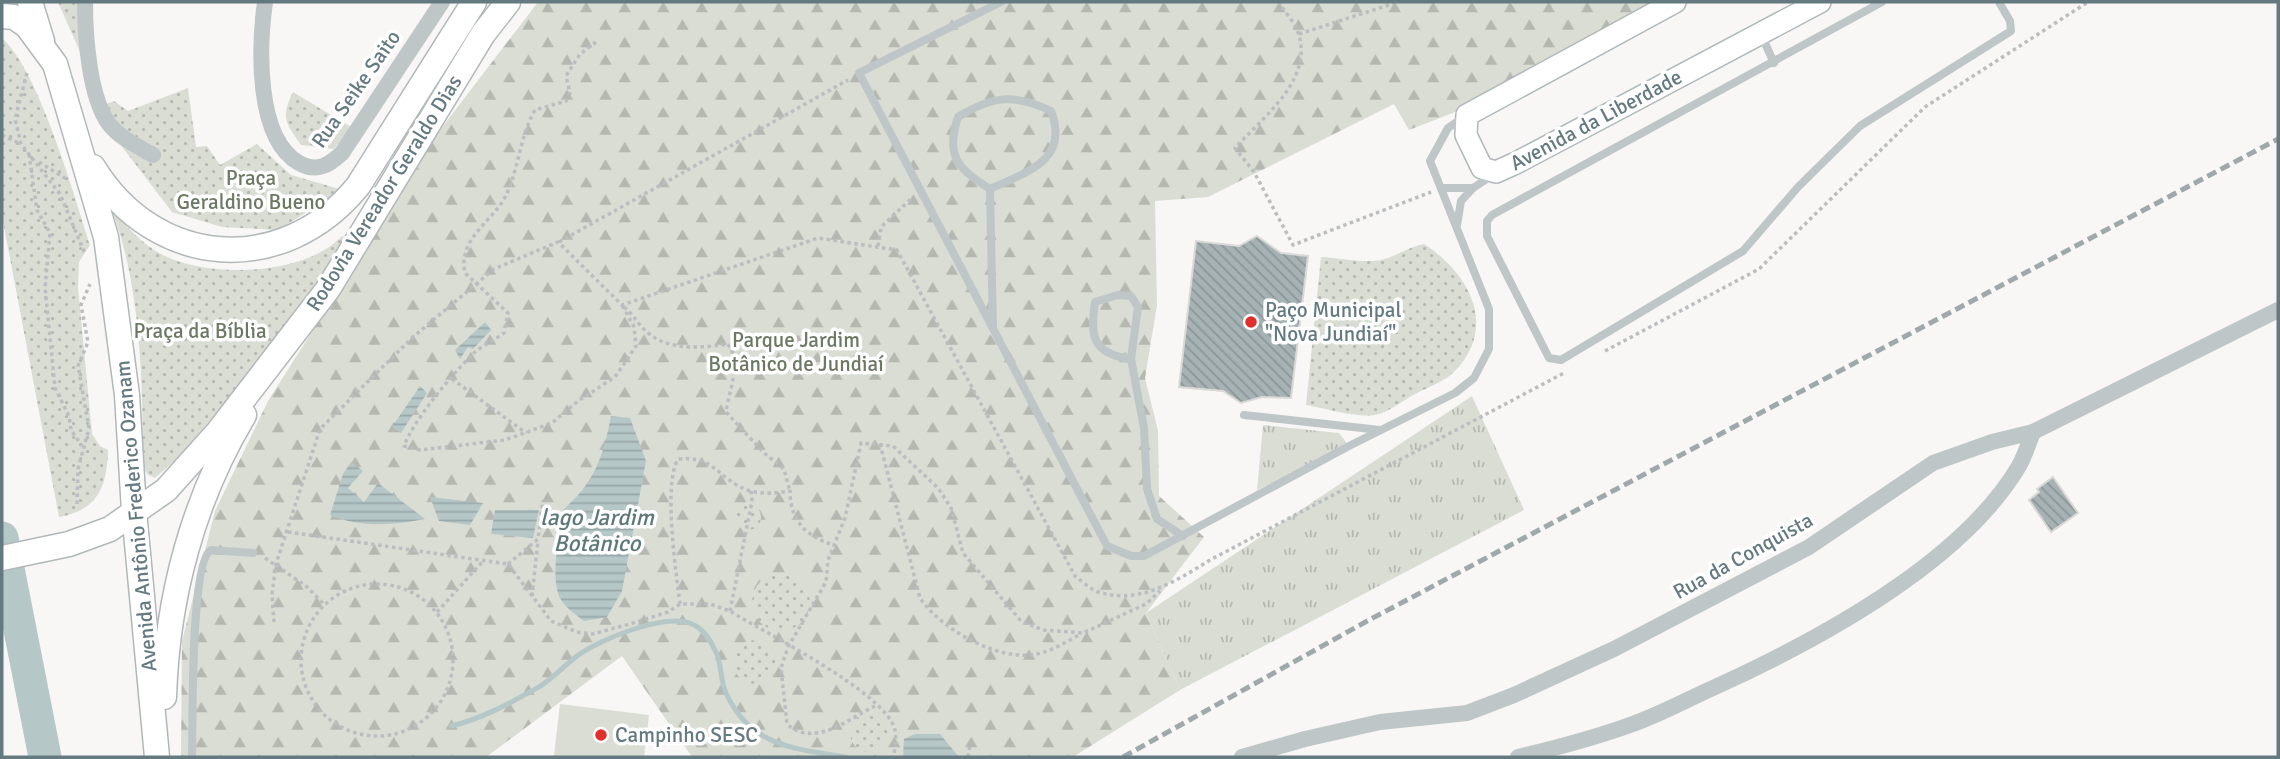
<svg xmlns="http://www.w3.org/2000/svg" width="2280" height="759" font-family="Signika,sans-serif">
	<style>
		.grass { fill: url(#grass-tufts) }
		.forest { fill: url(#forest-firs) }
		.park { fill: url(#park-dots) }
		.pitch { fill: #d9ddd4 }
		.water { fill: url(#water-rules) }
		.lines { fill: none; stroke-linecap: round; stroke-linejoin: round }
		.stream { stroke: #b6c7c8; stroke-width: 5 }
		.river { stroke: #b6c7c8; stroke-width: 33 }
		.building { fill: url(#building-back-hatch); stroke: #dad9d8; stroke-width: 2 }
		.secondary-casing { stroke: #afb8bb; stroke-width: 24 }
		.primary-casing { stroke: #b1b8ba; stroke-width: 27 }
		.path { stroke: #babec0; stroke-width: 3.5; stroke-dasharray: 3.5 3.5; stroke-linecap: butt }
		.lane { stroke: #bfc6c8; stroke-width: 8 }
		.street { stroke: #bfc6c8; stroke-width: 16 }
		.secondary { stroke: #fff; stroke-width: 21 }
		.primary { stroke: #fff; stroke-width: 24 }
		.rail { stroke: #9fa9ac; stroke-width: 5; stroke-dasharray: 10 5; stroke-linecap: butt }
		.poi-dot { fill: #df302e; stroke: #fff; stroke-width: 2.5 }
		.labels { text-anchor: middle; dominant-baseline: central; stroke-width: 7; stroke-linejoin: round; paint-order: stroke }
		.street-label { font-size: 21px; fill: #647a80; stroke: #fff }
		.park-label { font-size: 21px; fill: #6b7862; stroke: #fff }
		.poi-label { font-size: 21px; fill: #647a80; stroke: #fff; text-anchor: start }
		.water-label { font-size: 23px; font-style: italic; fill: #5e787a; stroke: #fff }
	</style>
	<defs>
		<pattern id="grass-tufts" width="24" height="20" patternUnits="userSpaceOnUse" patternTransform="scale(1.75)"><rect width="24" height="20" fill="#d9ddd4"/><path d="M3 7l-1-3M5 7V3M7 7l1-3M15 17l-1-3M17 17v-4M19 17l1-3" fill="none" stroke="#b4b8b1"/></pattern>
		<pattern id="forest-firs" width="22" height="20" patternUnits="userSpaceOnUse" patternTransform="scale(1.75)"><rect width="22" height="20" fill="#d9ddd4"/><path d="M5 1l3.5 6h-7zM16 11l3.5 6h-7z" fill="#b4b8b1"/></pattern>
		<pattern id="park-dots" width="8" height="8" patternUnits="userSpaceOnUse" patternTransform="scale(1.75)"><rect width="8" height="8" fill="#d9ddd4"/><path d="M2 2h.1M6 6h.1" fill="none" stroke="#b4b8b1" stroke-width="1.8" stroke-linecap="round"/></pattern>
		<pattern id="water-rules" width="6" height="5" patternUnits="userSpaceOnUse" patternTransform="scale(1.75)"><rect width="6" height="5" fill="#b6c7c8"/><path d="M0 2.5h6" fill="none" stroke="#98a7a8"/></pattern>
		<pattern id="building-back-hatch" width="6" height="6" patternUnits="userSpaceOnUse" patternTransform="scale(1.75)"><rect width="6" height="6" fill="#a6b2b4"/><path d="M-1 5l2 2M0 0l6 6M5-1l2 2" fill="none" stroke="#8b9698"/></pattern>
	</defs>
	<rect width="100%" height="100%" fill="#f8f7f5"/>
	<g class="grass">
		<polygon points="1472,396 1524,510 1180,690 1146,613"/>
		<polygon points="1263,425 1339,433 1349,446 1257,490"/>
	</g>
	<polygon class="forest" points="538,2 1651,2 1473,105 1409,130 1394,104 1208,197 1155,201 1157,305 1145,378 1158,431 1159,496 1204,537 1146,613 1180,690 1073,757 692,757 622,656 486,757 181,757 182,641 215,511 268,401 440,130"/>
	<g class="park">
		<polygon points="58,2 79,2 84,61"/>
		<path d="M 2,38 C 39,71 74,195 90,245 L 79,262 L 78,287 L 92,434 L 100,446 L 108,450 C 107,487 98,510 59,517 L 2,216 Z"/>
		<polygon points="188,88 196,147 207,146 220,165 257,144 291,175 343,190 278,230 222,227 172,212 110,131 101,106 114,101 128,111"/>
		<path d="M 293,92 L 351,127 L 334,149 L 301,145 C 286,123 280,118 293,92 Z"/>
		<path d="M 112,211 C 127,226 142,244 161,254 C 208,279 305,276 342,236 L 349,239 L 245,378 L 180,456 L 155,478 L 148,475 L 143,467 C 143,389 141,284 112,211 Z"/>
		<path d="M 1424,244 C 1469,273 1499,327 1454,372 C 1445,381 1429,387 1417,393 C 1405,399 1388,413 1375,415 C 1357,418 1324,408 1306,405 L 1321,257 C 1342,258 1368,265 1388,258 C 1401,253 1410,247 1424,244 Z"/>
		<circle cx="748" cy="517" r="13"/>
		<circle cx="781" cy="602" r="29"/>
		<circle cx="755" cy="662" r="22"/>
		<circle cx="869" cy="733" r="19"/>
	</g>
	<polygon class="pitch" points="560,704 649,715 644,757 554,756"/>
	<g class="water">
		<polygon points="485,322 491,330 473,349 468,347 460,359 455,350"/>
		<polygon points="420,386 427,393 401,433 392,427"/>
		<path d="M 611,416 L 630,418 L 646,461 L 622,591 L 607,617 L 584,621 C 575,614 561,605 558,593 C 551,568 560,535 563,510 C 595,482 603,457 611,416 Z"/>
		<path d="M 351,462 L 363,471 L 348,488 L 364,502 L 378,483 L 425,519 C 395,525 359,528 330,515 L 343,474 Z"/>
		<polygon points="430,497 483,503 470,525 439,521"/>
		<polygon points="495,510 539,510 533,538 491,534"/>
		<polygon points="915,734 940,734 959,757 903,757 904,739"/>
	</g>
	<g class="lines">
		<path class="stream" d="M 451,726 C 482,719 512,702 539,687 C 553,678 564,666 577,656 C 599,640 665,612 692,624 C 704,629 710,640 716,652 C 722,665 720,680 726,693 C 750,746 794,749 846,757"/>
		<polyline class="river" points="2,538 45,757"/>
	</g>
	<g class="building">
		<polygon points="1257,236 1281,253 1308,256 1291,398 1262,397 1241,403 1223,391 1179,387 1196,241 1239,246"/>
		<polygon points="2053,477 2078,513 2051,532 2029,500 2039,492 2037,489"/>
	</g>
	<g class="lines">
		<g class="secondary-casing">
			<polyline id="secondary" points="1675,2 1467,115 1466,135 1482,168 1496,172 1516,163 1820,2"/>
		</g>
		<g class="primary-casing">
			<g id="primary">
				<polyline points="30,2 42,41"/>
				<polyline points="2,16 14,17 27,26 55,64 106,237 127,395 134,511 157,757"/>
				<path d="M 93,167 C 155,269 283,278 358,186 L 474,2"/>
				<polyline points="2,558 69,544 110,529 166,490 218,432 328,289 483,34 508,2"/>
				<path d="M 164,697 C 167,598 193,500 244,415"/>
			</g>
		</g>
		<g class="path">
			<path d="M 1278,2 C 1286,13 1298,26 1300,39 C 1309,84 1262,118 1235,148 L 1254,172 L 1293,245 L 1431,192"/>
			<polyline points="1299,34 1398,2"/>
			<path d="M 596,42 L 580,54 L 566,76 L 570,93 L 566,101 L 535,110 C 520,136 519,167 507,193 C 496,220 457,237 465,273 L 508,313 L 504,333 C 495,340 481,346 473,354 C 453,373 413,421 404,446 L 420,450 L 505,440 L 552,423 L 578,401 L 615,377 L 636,346 L 634,327 L 622,305"/>
			<polyline points="27,73 15,119 21,144 60,194 85,254"/>
			<polyline points="2,135 21,144"/>
			<polyline points="29,154 37,210 50,233 45,287 55,388 69,416 71,430 82,446"/>
			<polyline points="39,162 68,180"/>
			<polyline points="559,242 848,80"/>
			<polyline points="878,246 881,227 912,198"/>
			<path d="M 624,307 C 634,315 638,325 647,332 C 668,351 701,348 728,344 C 742,363 729,390 726,412 L 764,453 L 784,469 L 790,491"/>
			<polyline points="1605,351 1759,269 1925,107 2088,2"/>
			<polyline points="452,379 526,433"/>
			<path d="M 880,444 L 920,598 C 941,629 998,662 1037,654 C 1052,651 1068,641 1081,634"/>
			<polyline points="77,504 78,469 89,428 78,366 88,342 81,305 90,284"/>
			<path d="M 288,532 L 508,564 L 551,621 L 577,632 L 592,634 L 630,624 L 668,612 L 680,604 L 710,604 L 730,611 C 763,632 887,693 895,730 C 897,738 894,749 894,757"/>
			<polyline points="265,558 306,586 324,604"/>
			<polyline points="508,564 538,539 543,500"/>
			<circle cx="377" cy="660" r="76"/>
			<polyline points="532,596 538,541"/>
			<path d="M 680,604 C 676,572 663,484 678,459 C 713,455 719,479 747,490 C 761,495 776,493 790,491 C 790,521 806,536 833,545"/>
			<polyline points="730,611 752,501 751,491"/>
			<polyline points="437,612 484,560"/>
			<path d="M 274,622 L 272,594 L 276,564 L 320,429 L 413,337 L 494,269 L 558,242 L 622,305 L 818,238 L 897,250 L 1075,576 C 1082,581 1090,589 1098,592 C 1140,605 1176,581 1210,560 L 1564,373"/>
			<path d="M 875,706 C 850,718 814,749 787,724 L 781,668 L 788,647 L 826,582 L 828,560 L 845,518 L 861,443 L 893,446 L 938,488 L 951,508 L 963,553 L 1021,621 L 1043,630 L 1083,633 L 1146,604 L 1160,591"/>
			<polyline points="968,757 970,745"/>
		</g>
		<g class="lane">
			<polyline points="1001,2 859,73 1107,546 1131,556 1144,556 1349,446 1455,393 1474,378 1489,349 1489,309 1430,161 1448,128 1464,117"/>
			<polyline points="1882,2 1492,215 1487,221 1487,236 1549,358 1561,360 1743,251 1798,187 1860,126 2011,31 2010,21 1999,2"/>
			<polyline points="1761,34 1774,63"/>
			<polyline points="1441,188 1473,188 1493,175"/>
			<path d="M 990,189 C 1027,172 1070,160 1051,111 C 1014,93 992,96 958,117 C 945,156 958,169 990,189 L 993,328"/>
			<polyline points="1457,225 1461,201 1473,188"/>
			<path d="M 1131,359 C 1092,354 1090,336 1095,302 L 1118,295 L 1131,296 L 1138,307 L 1131,359 L 1144,428 L 1147,489 L 1157,519 L 1183,536"/>
			<polyline points="1244,415 1380,430"/>
			<path d="M 192,757 C 193,727 190,561 211,550 L 253,553"/>
		</g>
		<g class="street">
			<path d="M 85,2 C 85,35 89,97 109,124 C 120,138 137,146 153,155"/>
			<path d="M 265,2 C 259,45 255,138 299,163 C 317,173 329,165 342,153 L 442,2"/>
			<polyline points="1242,757 1305,739 1380,722 1467,713 1514,695 1614,649 1809,547 1933,463 1992,442 2033,432 2278,310"/>
			<path d="M 1518,757 C 1556,748 1594,738 1630,725 C 1659,715 1686,700 1713,688 C 1814,642 1961,564 2019,466 C 2025,455 2029,443 2033,432"/>
		</g>
		<use href="#secondary" class="secondary"/>
		<use href="#primary" class="primary"/>
		<polyline class="rail" points="1123,757 1369,620 2278,139"/>
	</g>
	<g class="poi-dot">
		<circle cx="1251" cy="322" r="7"/>
		<circle cx="601" cy="735" r="7"/>
	</g>
	<g class="labels">
		<g class="street-label">
			<text transform="translate(356 89) rotate(-55)">Rua Seike Saito</text>
			<text transform="translate(1596 120) rotate(-28)">Avenida da Liberdade</text>
			<text transform="translate(384 193) rotate(-58)">Rodovia Vereador Geraldo Dias</text>
			<text transform="translate(136 516) rotate(-95)">Avenida Antônio Frederico Ozanam</text>
			<text transform="translate(1743 556) rotate(-29)">Rua da Conquista</text>
		</g>
		<g class="park-label">
			<text x="251" y="178">Praça<tspan x="251" dy="24">Geraldino Bueno</tspan></text>
			<text x="200" y="331">Praça da Bíblia</text>
			<text x="796" y="340">Parque Jardim<tspan x="796" dy="24">Botânico de Jundiaí</tspan></text>
		</g>
		<g class="poi-label">
			<text x="1265" y="310">Paço Municipal<tspan x="1265" dy="24">"Nova Jundiaí"</tspan></text>
			<text x="615" y="735">Campinho SESC</text>
		</g>
		<g class="water-label">
			<text x="597" y="517">lago Jardim<tspan x="597" dy="26">Botânico</tspan></text>
		</g>
	</g>
	<rect width="2280" height="759" fill="none" stroke="#647a80" stroke-width="7"/>
</svg>
